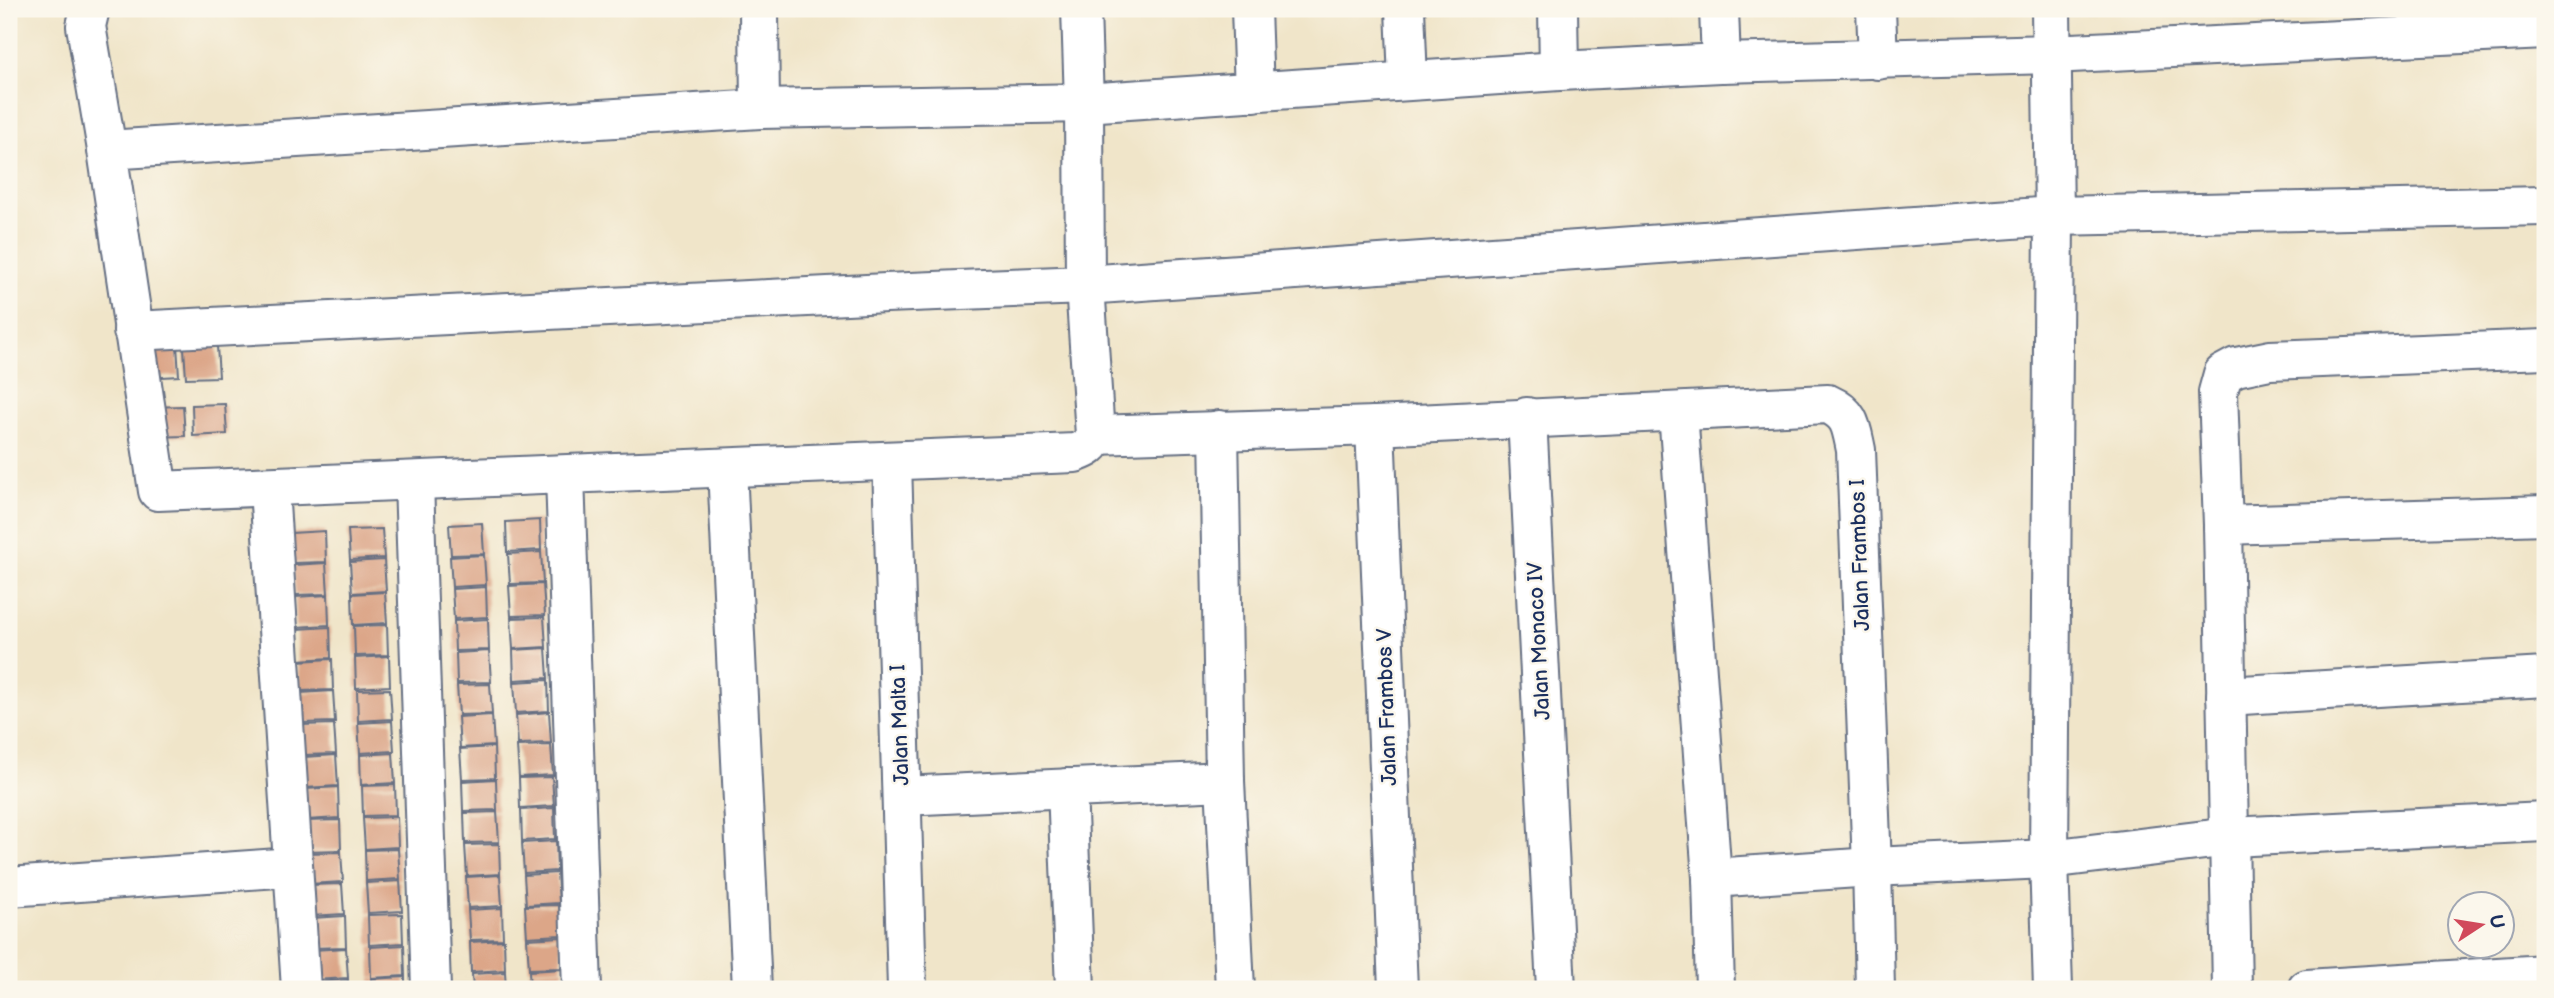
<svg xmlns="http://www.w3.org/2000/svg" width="2554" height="998" font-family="'Balsamiq Sans',sans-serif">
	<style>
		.building { fill: #dca688 }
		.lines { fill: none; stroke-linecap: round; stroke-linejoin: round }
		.minor-casing { stroke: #666f83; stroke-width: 42 }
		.minor { stroke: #fff; stroke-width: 38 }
		.labels { text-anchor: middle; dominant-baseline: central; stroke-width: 5; stroke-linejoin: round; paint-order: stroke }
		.street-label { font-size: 21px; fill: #1b2f5e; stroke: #fbf7ec }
	</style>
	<rect width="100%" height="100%" fill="#fbf7ec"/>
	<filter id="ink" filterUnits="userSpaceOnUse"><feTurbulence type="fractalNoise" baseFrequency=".0143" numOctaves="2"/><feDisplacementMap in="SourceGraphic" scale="14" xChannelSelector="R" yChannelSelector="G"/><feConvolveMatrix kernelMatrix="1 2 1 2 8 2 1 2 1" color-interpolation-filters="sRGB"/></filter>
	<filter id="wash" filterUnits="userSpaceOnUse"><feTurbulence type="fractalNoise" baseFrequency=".00686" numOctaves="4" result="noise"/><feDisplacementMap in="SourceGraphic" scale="28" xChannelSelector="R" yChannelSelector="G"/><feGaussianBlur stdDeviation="1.57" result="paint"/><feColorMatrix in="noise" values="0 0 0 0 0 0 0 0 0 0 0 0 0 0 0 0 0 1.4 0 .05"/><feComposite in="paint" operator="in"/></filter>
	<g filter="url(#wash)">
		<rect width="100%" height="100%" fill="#f0e5c9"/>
		<g id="blocks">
			<g class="building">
				<polygon points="177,345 179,376 145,378 144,347"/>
				<polygon points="217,346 219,377 186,378 184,348"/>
				<polygon points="225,404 227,434 193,436 192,405"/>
				<polygon points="183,406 185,436 152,437 150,407"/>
				<polygon points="540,520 541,550 507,552 506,522"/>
				<polygon points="482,523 484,554 451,555 449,525"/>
				<polygon points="382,529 384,558 350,560 348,530"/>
				<polygon points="325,531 326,562 293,563 291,533"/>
				<polygon points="541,552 543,583 510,584 508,554"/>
				<polygon points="484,555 486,585 452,587 450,557"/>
				<polygon points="384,560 386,591 352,593 350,562"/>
				<polygon points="326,563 328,594 295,595 293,565"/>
				<polygon points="543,584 545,615 511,616 509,586"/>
				<polygon points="486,587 487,617 454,619 452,589"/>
				<polygon points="385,592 387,623 353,625 352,594"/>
				<polygon points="328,595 329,625 296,627 295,597"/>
				<polygon points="544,617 546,647 513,649 511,618"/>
				<polygon points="488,619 489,650 455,651 454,621"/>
				<polygon points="387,625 388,655 355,656 354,626"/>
				<polygon points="330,627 331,658 298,660 297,629"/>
				<polygon points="546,648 548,678 514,680 513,650"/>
				<polygon points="489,651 491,682 457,683 456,653"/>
				<polygon points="389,656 390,686 356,688 355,658"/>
				<polygon points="332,659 333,690 300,691 298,661"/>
				<polygon points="548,680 549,711 516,713 514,682"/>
				<polygon points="490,684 492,714 459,715 457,685"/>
				<polygon points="390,689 392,719 358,721 357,690"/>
				<polygon points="333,691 335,722 301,723 299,693"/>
				<polygon points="549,712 551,743 518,744 516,715"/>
				<polygon points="492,715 494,746 460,748 458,717"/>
				<polygon points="392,721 394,751 360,753 358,723"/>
				<polygon points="334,724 336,754 303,755 301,725"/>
				<polygon points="551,745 553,775 519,777 517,746"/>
				<polygon points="494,747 495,778 462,779 460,749"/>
				<polygon points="393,753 395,783 361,785 360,755"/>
				<polygon points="336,755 338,786 304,788 303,757"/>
				<polygon points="552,777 554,806 520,808 519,778"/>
				<polygon points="496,779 497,810 463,811 462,781"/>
				<polygon points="395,785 396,815 363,816 362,786"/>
				<polygon points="338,787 339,818 306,820 305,789"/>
				<polygon points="554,808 555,839 522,841 521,810"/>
				<polygon points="497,812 499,842 465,843 464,813"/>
				<polygon points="397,817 398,847 365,849 363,818"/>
				<polygon points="340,820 341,850 308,851 306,821"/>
				<polygon points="556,841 557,871 524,873 522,843"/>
				<polygon points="499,844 500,874 467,876 465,845"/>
				<polygon points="398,849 400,879 366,881 365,850"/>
				<polygon points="341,852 343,882 309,884 307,853"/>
				<polygon points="557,873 559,903 526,905 524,875"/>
				<polygon points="500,875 502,906 468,908 466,877"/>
				<polygon points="400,881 402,911 368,913 366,883"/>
				<polygon points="342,884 344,914 311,916 309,885"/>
				<polygon points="559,905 561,935 527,937 525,906"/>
				<polygon points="502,908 503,939 470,940 468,910"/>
				<polygon points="402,914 403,943 369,945 368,915"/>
				<polygon points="345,916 346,947 312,948 311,918"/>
				<polygon points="561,937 562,968 529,969 527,939"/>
				<polygon points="504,940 505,970 471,972 470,942"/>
				<polygon points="404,945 405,976 371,978 370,947"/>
				<polygon points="346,948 348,978 314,980 313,950"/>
				<polygon points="563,969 563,989 530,989 529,971"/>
				<polygon points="505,972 506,989 473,989 472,974"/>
				<polygon points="405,977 405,989 372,989 371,979"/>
				<polygon points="348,980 348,989 314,989 314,982"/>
			</g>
		</g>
	</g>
	<g filter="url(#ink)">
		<use href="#blocks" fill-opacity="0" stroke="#666f83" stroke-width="2"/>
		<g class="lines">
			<g class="minor-casing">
				<g id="minor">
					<path d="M 90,9 L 86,26 L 107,150 L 158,491 L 1075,453 C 1086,449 1093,446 1095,435 L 1085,285 L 1084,103 L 1081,9"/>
					<polyline points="759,9 760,109"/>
					<polyline points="1251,9 1254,92"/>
					<polyline points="1405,9 1408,80"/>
					<polyline points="1558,9 1559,71"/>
					<polyline points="1719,9 1721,63"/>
					<polyline points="1876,9 1878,60"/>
					<polyline points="2051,9 2054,216 2545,206"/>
					<polyline points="107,150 760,109 1084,103 1559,71 1721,63 2051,54 2545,30"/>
					<polyline points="133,331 886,293 1085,285 2054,216 2049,859 2053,989"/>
					<polyline points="1678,412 1712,878 1715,989"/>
					<polyline points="1527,417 1556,989"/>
					<polyline points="1375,426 1398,989"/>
					<polyline points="1219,430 1225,781 1235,989"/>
					<path d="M 1095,435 L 1375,426 L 1828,404 C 1851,414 1851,427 1856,450 L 1872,867 L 1875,989"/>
					<polyline points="892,461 907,989"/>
					<polyline points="727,468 752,989"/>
					<polyline points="565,475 582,989"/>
					<polyline points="414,482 431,989"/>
					<polyline points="269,488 301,989"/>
					<polyline points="2223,525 2545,515"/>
					<polyline points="2226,696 2545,677"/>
					<polyline points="1067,788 1075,989"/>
					<polyline points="902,796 1225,781"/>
					<polyline points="1712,878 1872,867 2049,859 2230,837 2545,822"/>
					<polyline points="9,887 293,867"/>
					<polyline points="2232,989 2223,525 2218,392 2223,374 2236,367 2270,360 2545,349"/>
					<polyline points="2307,989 2545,974"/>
				</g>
			</g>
			<use href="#minor" class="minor"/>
		</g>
	</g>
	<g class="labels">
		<g class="street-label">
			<text transform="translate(1860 555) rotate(-92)">Jalan Frambos I</text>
			<text transform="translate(1539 641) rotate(-93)">Jalan Monaco IV</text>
			<text transform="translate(1387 707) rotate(-92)">Jalan Frambos V</text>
			<text transform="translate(900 725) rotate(-92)">Jalan Malta I</text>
		</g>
	</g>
	<rect width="2554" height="998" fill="none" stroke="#fbf7ec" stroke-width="35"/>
	<g transform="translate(2481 925) rotate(78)"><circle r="33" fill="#fbf7ec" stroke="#a1a7b3" stroke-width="2"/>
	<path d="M0-5L12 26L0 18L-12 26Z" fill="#d1495b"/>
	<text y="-10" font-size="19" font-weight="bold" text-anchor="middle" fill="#1b2f5e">U</text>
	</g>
</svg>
